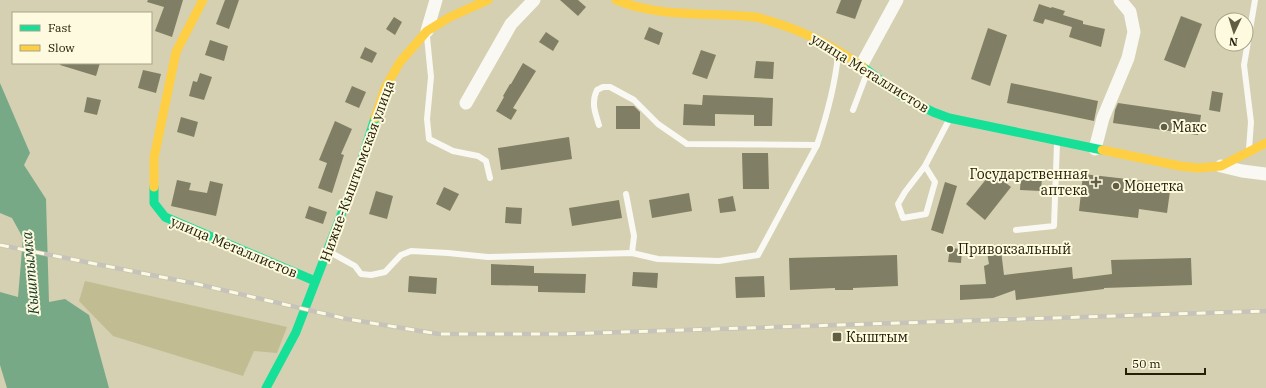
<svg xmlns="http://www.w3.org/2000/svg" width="1266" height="388" font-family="'IBM Plex Serif',serif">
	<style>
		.green { fill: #c1bc91 }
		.water { fill: #78a987 }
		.building { fill: #807e65 }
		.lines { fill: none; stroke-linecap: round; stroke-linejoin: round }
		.lane { stroke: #f9f8f3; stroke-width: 6 }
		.street { stroke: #f9f8f3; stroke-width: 13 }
		.fast { stroke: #16e098; stroke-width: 9 }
		.slow { stroke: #ffcf43; stroke-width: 9 }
		.rail-casing { stroke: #c5c3ba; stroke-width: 4.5 }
		.rail { stroke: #fefadf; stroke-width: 3; stroke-dasharray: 9; stroke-linecap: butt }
		.poi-dot { fill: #615e44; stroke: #fefadf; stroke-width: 1.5 }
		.labels { text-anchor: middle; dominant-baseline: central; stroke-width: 4; stroke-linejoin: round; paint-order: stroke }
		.street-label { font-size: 14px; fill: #23200a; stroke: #fefadf }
		.poi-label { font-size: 14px; fill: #23200a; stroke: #fefadf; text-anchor: start }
		.water-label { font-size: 15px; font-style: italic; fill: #173828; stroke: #fefadf }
	</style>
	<rect width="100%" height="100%" fill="#d4d0b1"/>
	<polygon class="green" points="85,281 287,327 277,353 254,351 243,376 113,336 79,301"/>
	<polygon class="water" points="0,83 30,153 24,165 46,199 49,302 65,299 89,315 109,388 7,388 0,365 0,292 18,297 23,238 12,218 0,213"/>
	<g class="building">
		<polygon points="148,0 183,0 172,37 155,31 164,7 147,2"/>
		<polygon points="225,0 239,0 229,29 216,24"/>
		<polygon points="560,0 578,0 586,7 578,16"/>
		<polygon points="841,0 862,0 855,19 836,13"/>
		<polygon points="1039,4 1051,8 1052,7 1065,11 1063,15 1083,21 1083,24 1105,29 1101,47 1069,37 1072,27 1045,19 1043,24 1033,21"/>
		<polygon points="1181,16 1202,24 1185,68 1164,60"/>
		<polygon points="394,17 402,22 395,35 386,29"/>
		<polygon points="649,27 663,33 659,45 644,39"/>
		<polygon points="988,28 1007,35 990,86 971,79"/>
		<polygon points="546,32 559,41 553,51 539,42"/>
		<polygon points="210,40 228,46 224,61 205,55"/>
		<polygon points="365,47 377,53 372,63 360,58"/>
		<polygon points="701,50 716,55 707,79 692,74"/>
		<polygon points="756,61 774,62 773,79 754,78"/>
		<polygon points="61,63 100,63 96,76 60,65"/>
		<polygon points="523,63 536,71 513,108 517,110 511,120 496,111 504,97 503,96 510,84 511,84"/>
		<polygon points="143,70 161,74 156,93 138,88"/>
		<polygon points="200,73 212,77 204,100 189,96 193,81 197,82"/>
		<polygon points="1011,83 1098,101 1094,121 1007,103"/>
		<polygon points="352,86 366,92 359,108 345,102"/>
		<polygon points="1212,91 1223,93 1220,112 1209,110"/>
		<polygon points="703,95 773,98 772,126 754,126 754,115 715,114 715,126 683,125 684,104 702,105"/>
		<polygon points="87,97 101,100 97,115 84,112"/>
		<polygon points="1118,103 1201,115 1198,135 1113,123 1115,110"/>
		<polygon points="616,106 634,106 640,112 640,129 616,129"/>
		<polygon points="181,117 198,122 194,137 177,132"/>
		<polygon points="335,121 352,129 341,154 344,155 332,193 318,188 327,163 319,160"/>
		<polygon points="569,137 572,159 501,170 498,148"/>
		<polygon points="742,153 768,153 769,189 743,189"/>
		<polygon points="992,172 1011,187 985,220 966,204"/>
		<polygon points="1083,174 1171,184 1167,213 1139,209 1138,218 1079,211"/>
		<polygon points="1021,175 1042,176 1041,191 1020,190"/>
		<polygon points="177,180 191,183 189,190 207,193 210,181 223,184 216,216 171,206"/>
		<polygon points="945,182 957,186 943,234 931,230"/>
		<polygon points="444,187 459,194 450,211 436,204"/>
		<polygon points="376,191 393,196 387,219 369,214"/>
		<polygon points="689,193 692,211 652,218 649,200"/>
		<polygon points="733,196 736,211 720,213 718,199"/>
		<polygon points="619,200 622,218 572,226 569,208"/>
		<polygon points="309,206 327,212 323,224 305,218"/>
		<polygon points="506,207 522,208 521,224 505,223"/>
		<polygon points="950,248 962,249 961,263 948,262"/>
		<polygon points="1001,250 1004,275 1072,267 1073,279 1112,274 1111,260 1191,258 1192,285 1104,288 1104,289 1016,300 1015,290 993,298 960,300 960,285 986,284 984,266 989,264 987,252"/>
		<polygon points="897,255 898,286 853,288 853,290 835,290 835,288 790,290 789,258"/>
		<polygon points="491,264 534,266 534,273 586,274 585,293 538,292 538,286 491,285"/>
		<polygon points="633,272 658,273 657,288 632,286"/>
		<polygon points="409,276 437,278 436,294 408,292"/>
		<polygon points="764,276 765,297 736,298 735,277"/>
	</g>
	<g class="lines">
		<g class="lane">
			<polyline points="427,37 431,77 427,119 429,139 453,151 478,156 486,161 490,178"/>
			<polyline points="853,110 867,73"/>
			<path d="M 599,125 C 595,113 591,102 597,90 L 603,87 L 610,87 L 634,100 L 658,124 L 687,144 L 817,145 C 827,115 835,86 838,55"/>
			<polyline points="1249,149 1251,122 1244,65 1255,0"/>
			<polyline points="925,166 935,182 926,214 903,218 898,204 905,192 925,166 949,120"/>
			<polyline points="626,194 634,236 632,253"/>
			<polyline points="1016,230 1054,226 1057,143"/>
			<polyline points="328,251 355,266 361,274 371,275 385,272 401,255 411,251 448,253 488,257 632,253 658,259 719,261 758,255 817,145"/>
		</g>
		<g class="street">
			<polyline points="427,31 436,0"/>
			<polyline points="861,66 897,0"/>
			<polyline points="466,103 511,24 534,0"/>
			<polyline points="1095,149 1103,118 1128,58 1134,32 1130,12 1120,0"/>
			<polyline points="1221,166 1242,171 1266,174"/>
		</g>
		<g class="fast">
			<polyline points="863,67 900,95 933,112 949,118 1102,150"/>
			<polyline points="154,187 154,203 165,217 315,281"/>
			<polyline points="266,388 296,332 358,171 375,118"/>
		</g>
		<g class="slow">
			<path d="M 616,0 C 660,18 709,12 755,17 C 762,18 769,21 776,23 C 808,33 836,48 863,67"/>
			<polyline points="375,118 385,88 400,62 427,31 450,17 488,0"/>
			<polyline points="1102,150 1180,166 1198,168 1221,166 1266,143"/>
			<polyline points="154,187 154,158 176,52 203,0"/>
		</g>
		<g class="rail-casing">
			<polyline id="rail" points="0,245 197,284 347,319 439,334 563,334 1266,311"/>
		</g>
		<use href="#rail" class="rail"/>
	</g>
	<g class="poi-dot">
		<circle cx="1164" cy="127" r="4"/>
		<path d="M1094 176h4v4h4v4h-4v4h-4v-4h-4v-4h4z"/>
		<circle cx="1116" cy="186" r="4"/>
		<circle cx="950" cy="249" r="4"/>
		<rect x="832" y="332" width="10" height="10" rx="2"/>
	</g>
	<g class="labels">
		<g class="street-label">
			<text transform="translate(870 73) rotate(32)">улица Металлистов</text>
			<text transform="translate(357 171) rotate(-70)">Нижне-Кыштымская улица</text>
			<text transform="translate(234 247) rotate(23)">улица Металлистов</text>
		</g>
		<g class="poi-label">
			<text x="1172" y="127">Макс</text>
			<text x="1088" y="174" text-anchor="end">Государственная<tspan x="1088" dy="16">аптека</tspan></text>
			<text x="1124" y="186">Монетка</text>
			<text x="958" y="249">Привокзальный</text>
			<text x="846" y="337">Кыштым</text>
		</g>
		<g class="water-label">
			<text transform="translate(30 273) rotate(-95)">Кыштымка</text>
		</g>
	</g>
	<rect x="12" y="12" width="140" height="52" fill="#fefadf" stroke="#a6a38a"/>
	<rect x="20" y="25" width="20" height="6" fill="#16e098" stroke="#a6a38a"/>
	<text x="48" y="32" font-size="12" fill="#23200a">Fast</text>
	<rect x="20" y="45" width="20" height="6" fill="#ffcf43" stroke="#a6a38a"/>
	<text x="48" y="52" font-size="12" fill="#23200a">Slow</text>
	<g transform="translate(1234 32) rotate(184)"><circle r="19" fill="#fefadf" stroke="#a6a38a"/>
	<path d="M0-3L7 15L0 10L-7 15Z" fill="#615e44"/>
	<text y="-6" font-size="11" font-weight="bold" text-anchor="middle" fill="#23200a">N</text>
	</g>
	<path d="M1126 368v6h79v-6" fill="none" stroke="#23200a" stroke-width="2"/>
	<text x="1132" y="368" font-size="12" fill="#23200a" stroke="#fefadf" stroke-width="3" paint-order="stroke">50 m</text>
</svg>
